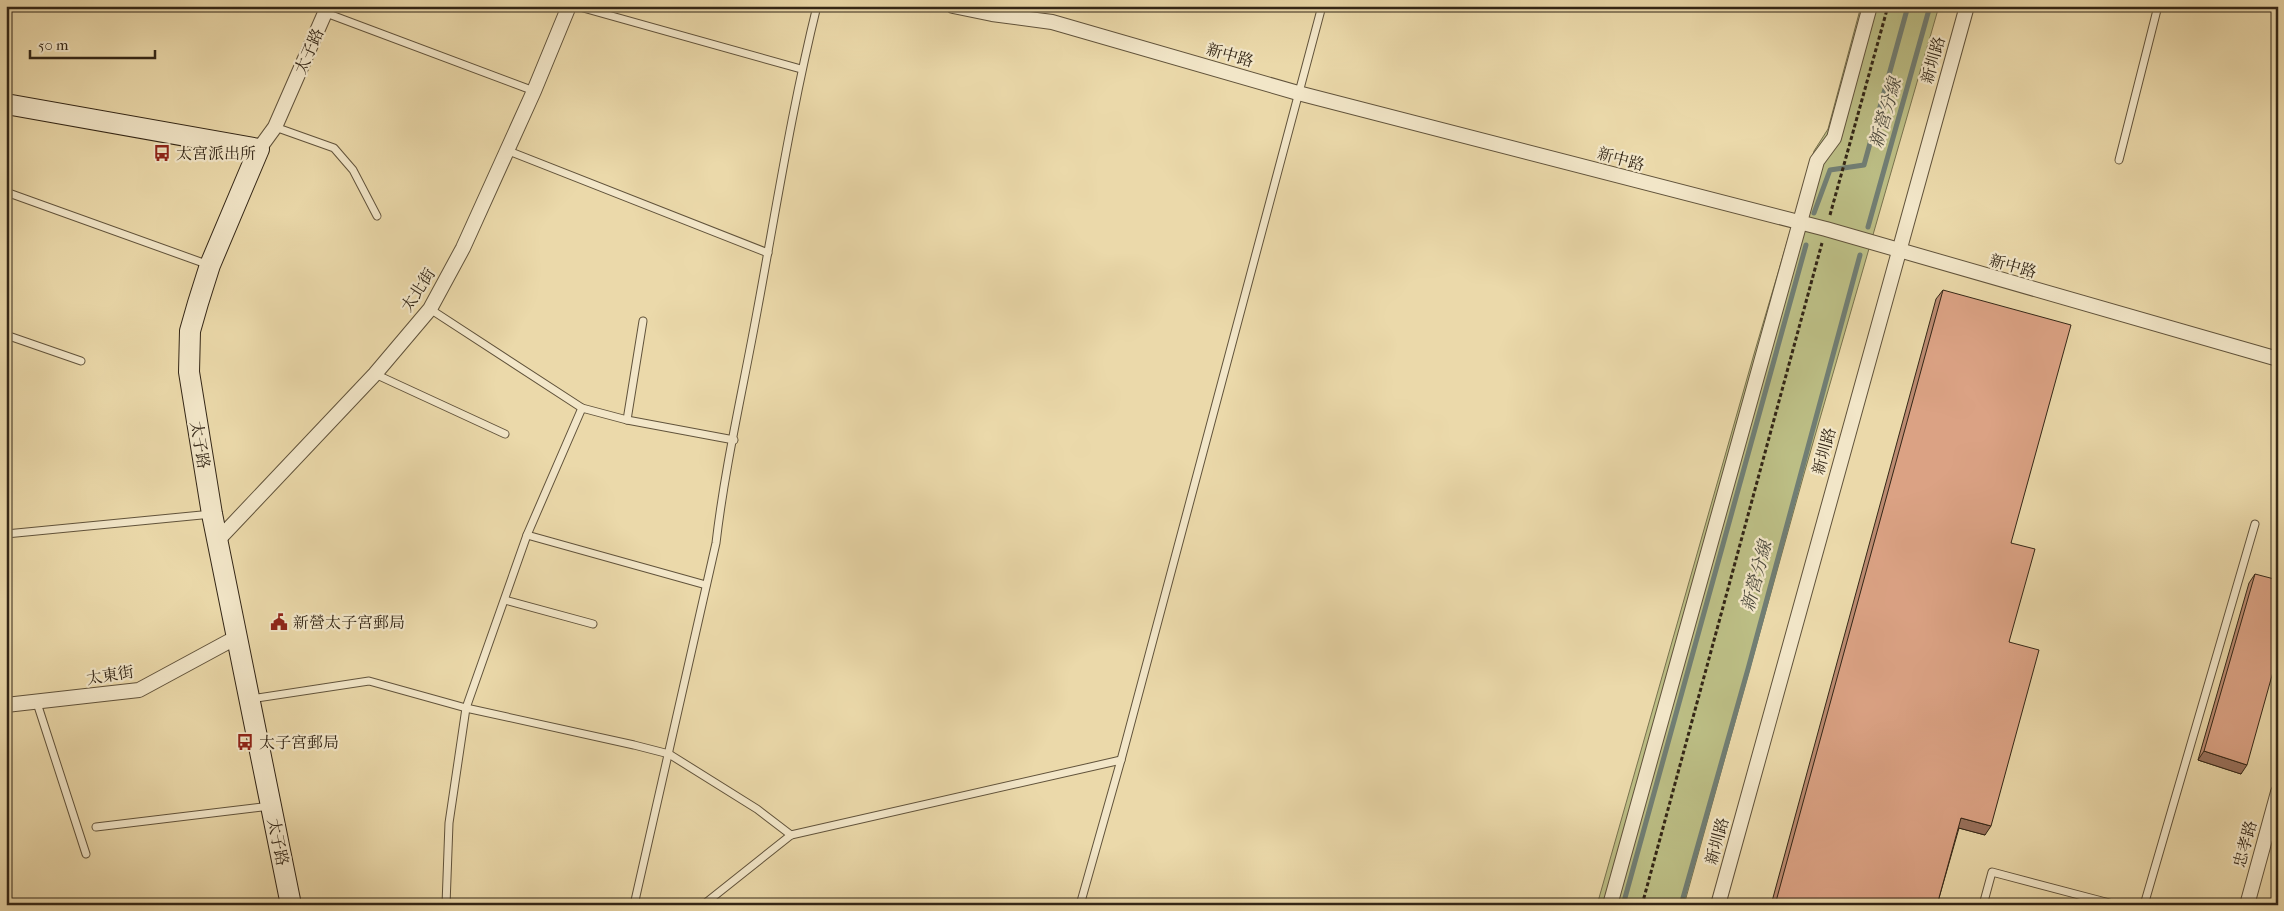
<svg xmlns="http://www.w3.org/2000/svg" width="2284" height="911" font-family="'IM FELL French Canon','Noto Serif TC',serif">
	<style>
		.green { fill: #bcbe85; stroke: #78724e }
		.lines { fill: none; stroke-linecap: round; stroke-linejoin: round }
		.stream { stroke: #717e74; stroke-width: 5 }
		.lane-casing { stroke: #61533b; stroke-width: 9 }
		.street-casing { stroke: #61533b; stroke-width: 16 }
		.secondary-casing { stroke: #332616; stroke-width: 22 }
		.path { stroke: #332616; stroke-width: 3; stroke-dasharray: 4 2.5; stroke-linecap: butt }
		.lane { stroke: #f2e6c8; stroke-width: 7 }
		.street { stroke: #f2e6c8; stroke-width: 14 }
		.secondary { stroke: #f2e6c8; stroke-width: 20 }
		.wall { fill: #bc8b72; stroke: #332616 }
		.shaded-wall { fill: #99715c; stroke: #332616 }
		.building { fill: #dba284; stroke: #332616 }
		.labels { text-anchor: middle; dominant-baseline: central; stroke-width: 4.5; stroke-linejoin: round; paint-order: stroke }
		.street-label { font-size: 16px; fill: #332616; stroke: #f2e6c8 }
		.poi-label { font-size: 16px; fill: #332616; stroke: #f2e6c8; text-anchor: start }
		.water-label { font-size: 18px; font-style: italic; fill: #4d4a3d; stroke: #f2e6c8 }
	</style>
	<rect width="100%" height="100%" fill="#ebd9aa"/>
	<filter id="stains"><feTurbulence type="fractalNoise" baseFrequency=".004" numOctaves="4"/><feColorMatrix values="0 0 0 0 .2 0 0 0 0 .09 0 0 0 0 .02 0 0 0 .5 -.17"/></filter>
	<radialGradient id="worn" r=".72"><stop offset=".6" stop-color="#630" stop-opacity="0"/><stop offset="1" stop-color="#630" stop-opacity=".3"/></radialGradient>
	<polygon class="green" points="1861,6 1939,6 1804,474 1684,905 1597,905 1754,354 1814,151 1828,129"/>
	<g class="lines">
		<g class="stream">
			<polyline points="1814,213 1830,170 1864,165 1908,6"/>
			<polyline points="1868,227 1930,6"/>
			<polyline points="1623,905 1806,245"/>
			<polyline points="1681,905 1748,669 1860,255"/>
		</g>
		<g class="lane-casing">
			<g id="lane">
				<polyline points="576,6 801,69"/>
				<polyline points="326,13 534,91"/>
				<polyline points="275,127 334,148 353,170 377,216"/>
				<polyline points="506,150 768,253"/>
				<polyline points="2119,160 2158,6"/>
				<polyline points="6,192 209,265"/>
				<polyline points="430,309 582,408"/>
				<polyline points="6,335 81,361"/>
				<polyline points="375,374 505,434"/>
				<polyline points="627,420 643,321"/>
				<polyline points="6,534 212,514"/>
				<polyline points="527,535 706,585"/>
				<polyline points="505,600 593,624"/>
				<polyline points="251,699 369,681 466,708 634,745 669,754 757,809 791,835"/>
				<polyline points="37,703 86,854"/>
				<polyline points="96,827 270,806"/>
				<polyline points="446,905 449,823 466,708 527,535 582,408 627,420 734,440"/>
				<path d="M 634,905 L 716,543 C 725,466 743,389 757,312 C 776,210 792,107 817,6"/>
				<polyline points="703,905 791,835 1121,760"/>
				<polyline points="1080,905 1121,760 1322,6"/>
				<polyline points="1983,905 1992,872 2117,905"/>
				<polyline points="2144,905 2255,524"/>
			</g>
		</g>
		<g class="street-casing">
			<g id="street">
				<polyline points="953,6 992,14 1052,22 1298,93 1826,229 2278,359"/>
				<polyline points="259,149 275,127 328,6"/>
				<polyline points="217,541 375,374 430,309 463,248 534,91 569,6"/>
				<polyline points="6,705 139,690 237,637"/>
				<polyline points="1610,905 1817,161 1834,138 1870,6"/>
				<polyline points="1718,905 1967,6"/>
				<polyline points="2247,905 2278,792"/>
			</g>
		</g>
		<g class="secondary-casing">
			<polyline id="secondary" points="6,104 259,149 210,265 198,303 190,331 189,372 212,514 291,905"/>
		</g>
		<g class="path">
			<polyline points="1830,215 1888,6"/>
			<polyline points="1642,905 1822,243"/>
		</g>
		<use href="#lane" class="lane"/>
		<use href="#street" class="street"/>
		<use href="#secondary" class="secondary"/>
	</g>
	<g class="wall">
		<polygon points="1943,290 2011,543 2009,642 1985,835 1959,828 1937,905 1771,905 1936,299"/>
		<polygon points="2255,574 2241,774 2198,760 2249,583"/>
	</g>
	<g class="shaded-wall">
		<polygon points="2204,751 2247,765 2241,774 2198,760"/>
		<polygon points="1961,818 1991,826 1985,835 1955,827"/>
	</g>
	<g class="building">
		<polygon points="1943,290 2071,325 2011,543 2035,549 2009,642 2039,650 1991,826 1961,818 1937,905 1775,905"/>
		<polygon points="2255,574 2278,580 2278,654 2247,765 2204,751"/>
	</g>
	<defs>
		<g id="bus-bare" transform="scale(1.35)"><path d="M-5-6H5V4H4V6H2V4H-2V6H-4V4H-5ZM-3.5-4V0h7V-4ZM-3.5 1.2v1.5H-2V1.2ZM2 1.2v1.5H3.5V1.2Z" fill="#8f2418" stroke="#f2e6c8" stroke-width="2.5" paint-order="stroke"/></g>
		<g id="civic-bare" transform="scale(1.35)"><path d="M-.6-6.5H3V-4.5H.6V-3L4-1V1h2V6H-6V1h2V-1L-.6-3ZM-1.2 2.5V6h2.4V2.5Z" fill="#8f2418" stroke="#f2e6c8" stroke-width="2.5" paint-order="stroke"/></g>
	</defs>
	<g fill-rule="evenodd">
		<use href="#bus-bare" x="162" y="153"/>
		<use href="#civic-bare" x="279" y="622"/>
		<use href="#bus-bare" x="245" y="742"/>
	</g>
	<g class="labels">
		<g class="street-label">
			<text transform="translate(309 51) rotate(-66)">太子路</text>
			<text transform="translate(1230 55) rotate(16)">新中路</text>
			<text transform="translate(1933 60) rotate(-74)">新圳路</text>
			<text transform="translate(1621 159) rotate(15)">新中路</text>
			<text transform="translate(2013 266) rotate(16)">新中路</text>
			<text transform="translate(418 290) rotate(-57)">太北街</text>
			<text transform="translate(200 445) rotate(80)">太子路</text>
			<text transform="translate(1824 451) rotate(-75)">新圳路</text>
			<text transform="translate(110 675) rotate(-9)">太東街</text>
			<text transform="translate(1717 841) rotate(-75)">新圳路</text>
			<text transform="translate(278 842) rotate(78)">太子路</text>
			<text transform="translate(2245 844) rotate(-75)">忠孝路</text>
		</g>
		<g class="poi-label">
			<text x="176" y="153">太宮派出所</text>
			<text x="293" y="622">新營太子宮郵局</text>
			<text x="259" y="742">太子宮郵局</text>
		</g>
		<g class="water-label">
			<text transform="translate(1886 113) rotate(-74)">新營分線</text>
			<text transform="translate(1757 576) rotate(-75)">新營分線</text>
		</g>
	</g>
	<rect width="2284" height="911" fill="none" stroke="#ebd9aa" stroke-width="25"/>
	<rect x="8" y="8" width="2269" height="896" fill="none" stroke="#332616" stroke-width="2.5"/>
	<rect x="12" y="12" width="2259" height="886" fill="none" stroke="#332616"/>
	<path d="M30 50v8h125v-8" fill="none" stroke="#332616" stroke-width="2.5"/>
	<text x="38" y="50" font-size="15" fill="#332616" stroke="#f2e6c8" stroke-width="4" paint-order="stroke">50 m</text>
	<rect width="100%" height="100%" filter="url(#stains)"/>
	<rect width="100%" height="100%" fill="url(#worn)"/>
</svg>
